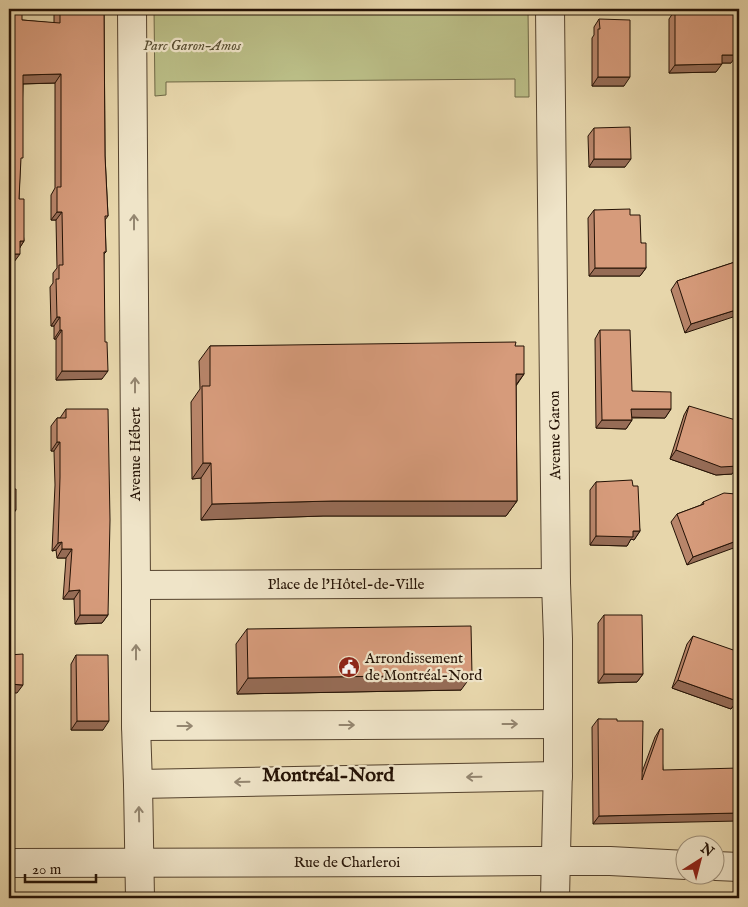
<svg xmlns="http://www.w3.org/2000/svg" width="748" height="907" font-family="'IM FELL English',serif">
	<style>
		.green { fill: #babd86; stroke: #6f6846 }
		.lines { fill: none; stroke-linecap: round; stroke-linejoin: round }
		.minor-casing { stroke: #55432e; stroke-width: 30 }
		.minor { stroke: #efe4c8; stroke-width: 28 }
		.wall { fill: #b8856a; stroke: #241205 }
		.shaded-wall { fill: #966c56; stroke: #241205 }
		.building { fill: #d69b7b; stroke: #241205 }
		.oneway { stroke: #948670 }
		.labels { text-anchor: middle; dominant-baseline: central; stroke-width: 4.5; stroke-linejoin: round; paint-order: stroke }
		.park-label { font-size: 15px; font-style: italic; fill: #584e32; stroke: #efe4c8 }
		.street-label { font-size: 15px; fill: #241205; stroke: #efe4c8 }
		.poi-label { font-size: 15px; fill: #241205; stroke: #efe4c8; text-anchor: start }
		.district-label { font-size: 20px; font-weight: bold; fill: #241205; stroke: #efe4c8 }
	</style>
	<rect width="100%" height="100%" fill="#e7d6ab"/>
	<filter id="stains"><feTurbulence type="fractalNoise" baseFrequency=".004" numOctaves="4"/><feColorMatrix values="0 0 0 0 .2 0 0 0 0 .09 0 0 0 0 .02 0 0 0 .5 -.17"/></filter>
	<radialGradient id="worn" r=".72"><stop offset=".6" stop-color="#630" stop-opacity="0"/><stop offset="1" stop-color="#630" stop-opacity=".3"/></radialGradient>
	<polygon class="green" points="154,9 528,9 529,97 515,97 515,79 166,82 166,95 155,96"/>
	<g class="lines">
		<g class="minor-casing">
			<g id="minor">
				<polyline points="132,9 136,585 136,726 138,784 140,898"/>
				<polyline points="550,9 556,583 558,639 558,766 555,898"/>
				<polyline points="136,585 556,583"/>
				<polyline points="136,726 557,724"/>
				<polyline points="138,784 558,776"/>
				<polyline points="9,863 426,862 536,861 610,861 686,865"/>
				<polyline points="716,866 739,867"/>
			</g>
		</g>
		<use href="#minor" class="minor"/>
	</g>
	<g class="wall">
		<polygon points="58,9 104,9 105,156 108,216 105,220 106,252 104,254 102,379 56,380 56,339 54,339 54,326 51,326 50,287 53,283 53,273 57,268 56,220 51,220 51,195 55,188 55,83 23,84 19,199 24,241 20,247 14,262 22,20 54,23 54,15"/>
		<polygon points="675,10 731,63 722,63 716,72 669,73 669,19"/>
		<polygon points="599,19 624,86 592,86 592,38 594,35 594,27"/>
		<polygon points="594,128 625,167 589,167 588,136"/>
		<polygon points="594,210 630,215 641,243 646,268 640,276 589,276 588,218"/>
		<polygon points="738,261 685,333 671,290 677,281"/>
		<polygon points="600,330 632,391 671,409 665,418 631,418 632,420 626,429 596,428 595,339"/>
		<polygon points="210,346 515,346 524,374 516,386 517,501 506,516 323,516 201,520 201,478 192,479 191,402 200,389 199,361"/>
		<polygon points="689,406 732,474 716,475 670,459 684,415"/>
		<polygon points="66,409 108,615 102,623 75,624 74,599 63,599 66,558 57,558 56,550 52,551 55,485 54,451 51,451 51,426 57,418 60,418"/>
		<polygon points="596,482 633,486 640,531 634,540 631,539 627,546 590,545 590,490"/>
		<polygon points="703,502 739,503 687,565 671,522 677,514 701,505"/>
		<polygon points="604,615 643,674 637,682 598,683 598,623"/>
		<polygon points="247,629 461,690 237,694 236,644"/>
		<polygon points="693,636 737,701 731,709 672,688 687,644"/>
		<polygon points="76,655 103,730 71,730 71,664"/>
		<polygon points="598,719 617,721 642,772 655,737 660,729 663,770 593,824 592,727"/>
	</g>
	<g class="shaded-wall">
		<polygon points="722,55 737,55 731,63 716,63"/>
		<polygon points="722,64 716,72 669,73 675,65"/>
		<polygon points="61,74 55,83 17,84 23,75"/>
		<polygon points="598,77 630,77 624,86 592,86"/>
		<polygon points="594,159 631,159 625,167 589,167"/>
		<polygon points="57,212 62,212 56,220 51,220"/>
		<polygon points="20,241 24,241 19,249"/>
		<polygon points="9,254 20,254 14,262 9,262"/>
		<polygon points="595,268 646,268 640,276 589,276"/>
		<polygon points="739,309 739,315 685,333 691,324"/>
		<polygon points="57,317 60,317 54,326 51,326"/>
		<polygon points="60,330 62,330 56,339 54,339"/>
		<polygon points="62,371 108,371 102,379 56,380"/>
		<polygon points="516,374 524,374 513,389"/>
		<polygon points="631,409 671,409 665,418 625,417"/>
		<polygon points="602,420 632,420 626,429 596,428"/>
		<polygon points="57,442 60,442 54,451 51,451"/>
		<polygon points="676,450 738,466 732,474 716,475 670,459"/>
		<polygon points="203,463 211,463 201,478 192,479"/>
		<polygon points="333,501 517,501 506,516 323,516 201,520 212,504"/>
		<polygon points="10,510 16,510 10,518"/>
		<polygon points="633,531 640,531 634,540 631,539 627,546 590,545 596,536"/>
		<polygon points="739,540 739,546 687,565 693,557"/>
		<polygon points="62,542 56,550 52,551 58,543"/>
		<polygon points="62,549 72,549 66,558 57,558"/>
		<polygon points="80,590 74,599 63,599 69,591"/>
		<polygon points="80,615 108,615 102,623 75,624"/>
		<polygon points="604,674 643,674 637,682 598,683"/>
		<polygon points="472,675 461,690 237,694 248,678"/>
		<polygon points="678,680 737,701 731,709 672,688"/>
		<polygon points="9,684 23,685 17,693 9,693"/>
		<polygon points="77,721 109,721 103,730 71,730"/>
		<polygon points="739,813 739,821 593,824 599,816"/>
	</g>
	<g class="building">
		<polygon points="9,9 22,9 22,20 60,23 60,9 104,9 105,156 108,216 105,216 106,252 104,252 105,342 107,342 108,371 62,371 62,330 60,330 60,317 57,317 56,279 59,279 59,265 63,265 62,212 57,212 57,187 61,187 61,74 23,75 23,158 21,158 19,199 24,199 24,241 20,241 20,254 9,254"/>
		<polygon points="675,10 737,10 737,55 722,55 722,64 675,65"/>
		<polygon points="599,19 630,20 630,77 598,77 598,29 600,29"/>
		<polygon points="630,127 631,159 594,159 594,128"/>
		<polygon points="630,209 630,215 640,215 641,243 646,243 646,268 595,268 594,210"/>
		<polygon points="738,261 739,266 739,309 691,324 677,281"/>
		<polygon points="600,330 630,330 632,391 671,392 671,409 631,409 632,420 602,420"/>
		<polygon points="516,342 515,346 524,346 524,374 516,374 517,501 333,501 212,504 211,463 203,463 202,386 210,386 210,346"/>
		<polygon points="689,406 739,421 739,463 738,466 721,467 676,450"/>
		<polygon points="66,409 108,409 110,520 108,615 80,615 80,590 69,591 72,549 62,549 62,542 58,543 60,477 60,442 57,442 57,418 66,418"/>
		<polygon points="9,438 9,489 16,489 16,510 10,510 10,521 9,521"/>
		<polygon points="632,480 633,486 638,486 640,531 633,531 633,537 596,536 596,482"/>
		<polygon points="724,493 736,494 739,503 739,540 693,557 677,514 704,504 703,502"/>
		<polygon points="604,615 642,615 643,674 604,674"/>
		<polygon points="471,626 472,675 248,678 247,629"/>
		<polygon points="693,636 739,652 739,694 737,701 678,680"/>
		<polygon points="23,654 23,685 9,684 9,655"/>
		<polygon points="76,655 108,655 109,721 77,721"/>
		<polygon points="598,719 617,719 617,721 643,721 642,780 660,729 663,729 663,770 739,768 739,813 599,816"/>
		<polygon points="254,895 254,898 186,898 186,897"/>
	</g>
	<defs><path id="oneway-shaft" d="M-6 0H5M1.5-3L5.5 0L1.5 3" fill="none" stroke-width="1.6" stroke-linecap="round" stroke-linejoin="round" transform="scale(1.25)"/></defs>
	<g class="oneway">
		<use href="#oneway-shaft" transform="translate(134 222) rotate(-90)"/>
		<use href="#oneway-shaft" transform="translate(135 385) rotate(-90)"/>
		<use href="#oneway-shaft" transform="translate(136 652) rotate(-90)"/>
		<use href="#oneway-shaft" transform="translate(510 724)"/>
		<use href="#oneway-shaft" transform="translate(347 725)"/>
		<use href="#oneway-shaft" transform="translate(185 726)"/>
		<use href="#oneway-shaft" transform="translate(474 777) rotate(179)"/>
		<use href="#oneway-shaft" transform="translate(242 782) rotate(179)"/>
		<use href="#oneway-shaft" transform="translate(139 814) rotate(-91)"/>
	</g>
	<defs>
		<g id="civic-disc" transform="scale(1.125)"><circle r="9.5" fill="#8f2418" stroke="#efe4c8"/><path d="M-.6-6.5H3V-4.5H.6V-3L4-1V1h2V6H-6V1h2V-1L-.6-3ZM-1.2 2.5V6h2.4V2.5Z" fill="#fff"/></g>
	</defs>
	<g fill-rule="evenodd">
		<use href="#civic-disc" x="349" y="667"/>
	</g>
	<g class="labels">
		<g class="park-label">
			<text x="192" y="45">Parc Garon–Amos</text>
		</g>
		<g class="street-label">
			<text transform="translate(555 435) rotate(-91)">Avenue Garon</text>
			<text transform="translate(135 454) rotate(-90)">Avenue Hébert</text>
			<text x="346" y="584">Place de l'Hôtel-de-Ville</text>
			<text x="347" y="862">Rue de Charleroi</text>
		</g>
		<g class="poi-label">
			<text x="365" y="658">Arrondissement<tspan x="365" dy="17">de Montréal-Nord</tspan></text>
		</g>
		<g class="district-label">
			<text x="328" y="775">Montréal-Nord</text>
		</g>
	</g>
	<rect width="748" height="907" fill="none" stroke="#e7d6ab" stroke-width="30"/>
	<rect x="10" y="10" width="728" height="887" fill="none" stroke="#241205" stroke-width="2.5"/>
	<rect x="15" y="15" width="718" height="877" fill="none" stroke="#241205"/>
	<g transform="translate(700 860) rotate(36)"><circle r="24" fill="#efe4c8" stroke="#9e907a"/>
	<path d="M0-4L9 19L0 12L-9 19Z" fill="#8f2418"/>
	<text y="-8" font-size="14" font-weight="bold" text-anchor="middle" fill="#241205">N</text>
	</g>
	<path d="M25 874v8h71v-8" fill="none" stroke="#241205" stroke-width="2.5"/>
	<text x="32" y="874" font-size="15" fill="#241205" stroke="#efe4c8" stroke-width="4" paint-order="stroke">20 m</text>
	<rect width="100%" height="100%" filter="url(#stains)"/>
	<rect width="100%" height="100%" fill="url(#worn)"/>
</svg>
